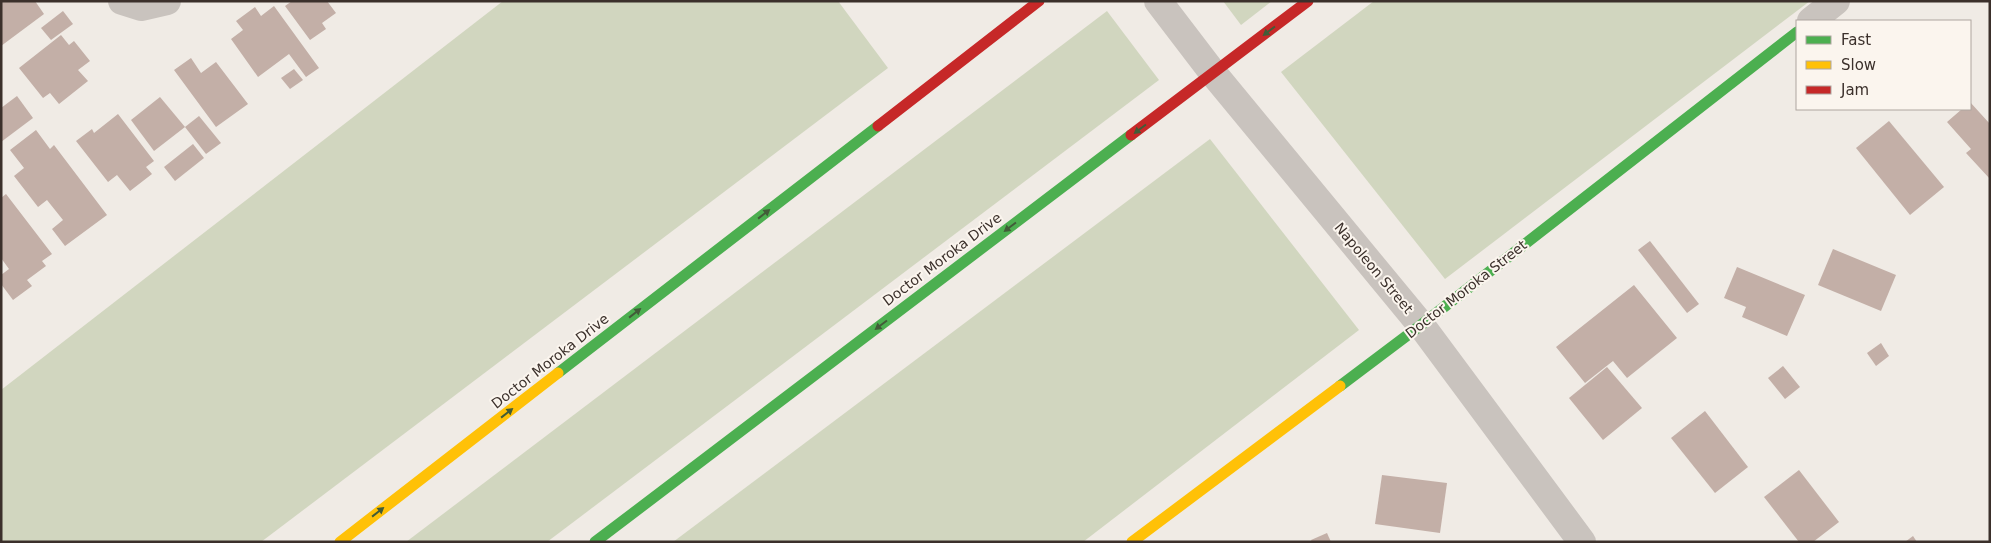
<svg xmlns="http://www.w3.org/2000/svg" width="1991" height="543" font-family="'DejaVu Sans',sans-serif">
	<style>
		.green { fill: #d1d6bf }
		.building { fill: #c3afa7 }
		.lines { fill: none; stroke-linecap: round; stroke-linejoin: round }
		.street { stroke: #c9c3be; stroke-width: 28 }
		.fast { stroke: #4caf50; stroke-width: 11 }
		.slow { stroke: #ffc107; stroke-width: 11 }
		.jam { stroke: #c62828; stroke-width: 11 }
		.oneway { fill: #415c38 }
		.labels { text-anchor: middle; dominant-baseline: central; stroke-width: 4; stroke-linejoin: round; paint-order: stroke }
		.street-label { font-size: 14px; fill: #3b302b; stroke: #fbf5ee }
	</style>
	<rect width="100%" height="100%" fill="#f0ebe5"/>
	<g class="green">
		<polygon points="503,1 838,1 888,68 261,542 1,542 1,390"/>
		<polygon points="1223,1 1272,1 1241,25"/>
		<polygon points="1374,1 1810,1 1445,279 1281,72"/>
		<polygon points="1107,11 1159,80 547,542 406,542"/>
		<polygon points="1210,139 1359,330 1083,542 673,542"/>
	</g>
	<g class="building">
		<polygon points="1,1 35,1 44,14 1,46"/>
		<polygon points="292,1 327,1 336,13 322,23 326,29 310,40 285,6"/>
		<polygon points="274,6 319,68 306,77 289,54 258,77 231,39 243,30 236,21 255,7 261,16"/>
		<polygon points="63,11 73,24 51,40 41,28"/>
		<polygon points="61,35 69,45 74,41 90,61 78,70 88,81 59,104 50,93 43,98 19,68"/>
		<polygon points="191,58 201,73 216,62 248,104 216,127 174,70"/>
		<polygon points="294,69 303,80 290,89 281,78"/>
		<polygon points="17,96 33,118 1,142 1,108"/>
		<polygon points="160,97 185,127 154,151 131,120"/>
		<polygon points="1970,102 1990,124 1990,179 1966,153 1971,149 1947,122 1962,109 1970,109"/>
		<polygon points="118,114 154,161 146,167 152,174 130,191 117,175 108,182 76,141 92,129 94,133"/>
		<polygon points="199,116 221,143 206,154 185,127"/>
		<polygon points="1889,121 1944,187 1910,215 1856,148"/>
		<polygon points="36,130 50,149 54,145 107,215 65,246 52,229 63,220 47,200 38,207 14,176 24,168 10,150"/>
		<polygon points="193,144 204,158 175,181 164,167"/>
		<polygon points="6,194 52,254 42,261 46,266 27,280 32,286 13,300 1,284 1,275 9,269 1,258 1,198"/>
		<polygon points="1650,241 1699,304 1687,313 1638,250"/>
		<polygon points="1833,249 1896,275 1881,311 1818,285"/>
		<polygon points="1737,267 1805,295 1787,336 1742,317 1746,307 1724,298"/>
		<polygon points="1634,285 1677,338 1627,378 1613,361 1585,383 1556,347"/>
		<polygon points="1881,343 1889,356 1876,366 1867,353"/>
		<polygon points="1783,366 1800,387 1785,399 1768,378"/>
		<polygon points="1607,367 1642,408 1603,440 1569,398"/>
		<polygon points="1705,411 1748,467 1715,493 1671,438"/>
		<polygon points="1799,470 1839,522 1813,542 1799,542 1764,497"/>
		<polygon points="1382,475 1447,483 1440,533 1375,524"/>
		<polygon points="1327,533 1331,542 1312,542 1311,540"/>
		<polygon points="1913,536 1917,542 1905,542"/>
	</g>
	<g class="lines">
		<g class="street">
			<polyline points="122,1 141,7 167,1"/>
			<polyline points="1158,1 1213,73 1421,325 1582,542"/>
			<polyline points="1811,21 1836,1"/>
		</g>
		<g class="fast">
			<polyline points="558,373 878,126"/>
			<polyline points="1340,386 1421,325 1797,32"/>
			<polyline points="595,542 1131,135"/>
		</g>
		<g class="slow">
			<polyline points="340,542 558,373"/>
			<polyline points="1132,542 1340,386"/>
		</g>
		<g class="jam">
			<polyline points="878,126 1039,1"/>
			<polyline points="1131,135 1308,1"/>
		</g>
	</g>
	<defs><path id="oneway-solid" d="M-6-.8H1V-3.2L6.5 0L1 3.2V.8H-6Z" transform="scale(1.25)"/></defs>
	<g class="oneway">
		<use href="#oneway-solid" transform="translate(1269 31) rotate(143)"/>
		<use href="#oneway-solid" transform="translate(1140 129) rotate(143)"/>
		<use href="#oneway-solid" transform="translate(764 214) rotate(-38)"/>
		<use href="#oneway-solid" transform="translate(1010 227) rotate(143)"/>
		<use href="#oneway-solid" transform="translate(635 313) rotate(-38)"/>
		<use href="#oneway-solid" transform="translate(881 325) rotate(143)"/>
		<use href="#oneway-solid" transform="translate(507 413) rotate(-38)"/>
		<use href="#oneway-solid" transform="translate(378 512) rotate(-38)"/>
	</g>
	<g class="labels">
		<g class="street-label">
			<text transform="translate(942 259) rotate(-37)">Doctor Moroka Drive</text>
			<text transform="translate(1374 268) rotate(50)">Napoleon Street</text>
			<text transform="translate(1466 289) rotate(-38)">Doctor Moroka Street</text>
			<text transform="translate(550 361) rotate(-38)">Doctor Moroka Drive</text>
		</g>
	</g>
	<rect width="1991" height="543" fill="none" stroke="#3b302b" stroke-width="5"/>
	<rect x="1796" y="20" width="175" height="90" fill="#fbf5ee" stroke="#aea6a0"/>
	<rect x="1806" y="36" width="25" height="8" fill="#4caf50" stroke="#aea6a0"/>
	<text x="1841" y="45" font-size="15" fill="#3b302b">Fast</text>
	<rect x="1806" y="61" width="25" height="8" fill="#ffc107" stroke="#aea6a0"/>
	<text x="1841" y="70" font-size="15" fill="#3b302b">Slow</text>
	<rect x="1806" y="86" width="25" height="8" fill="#c62828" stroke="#aea6a0"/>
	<text x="1841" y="95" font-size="15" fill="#3b302b">Jam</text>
</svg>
